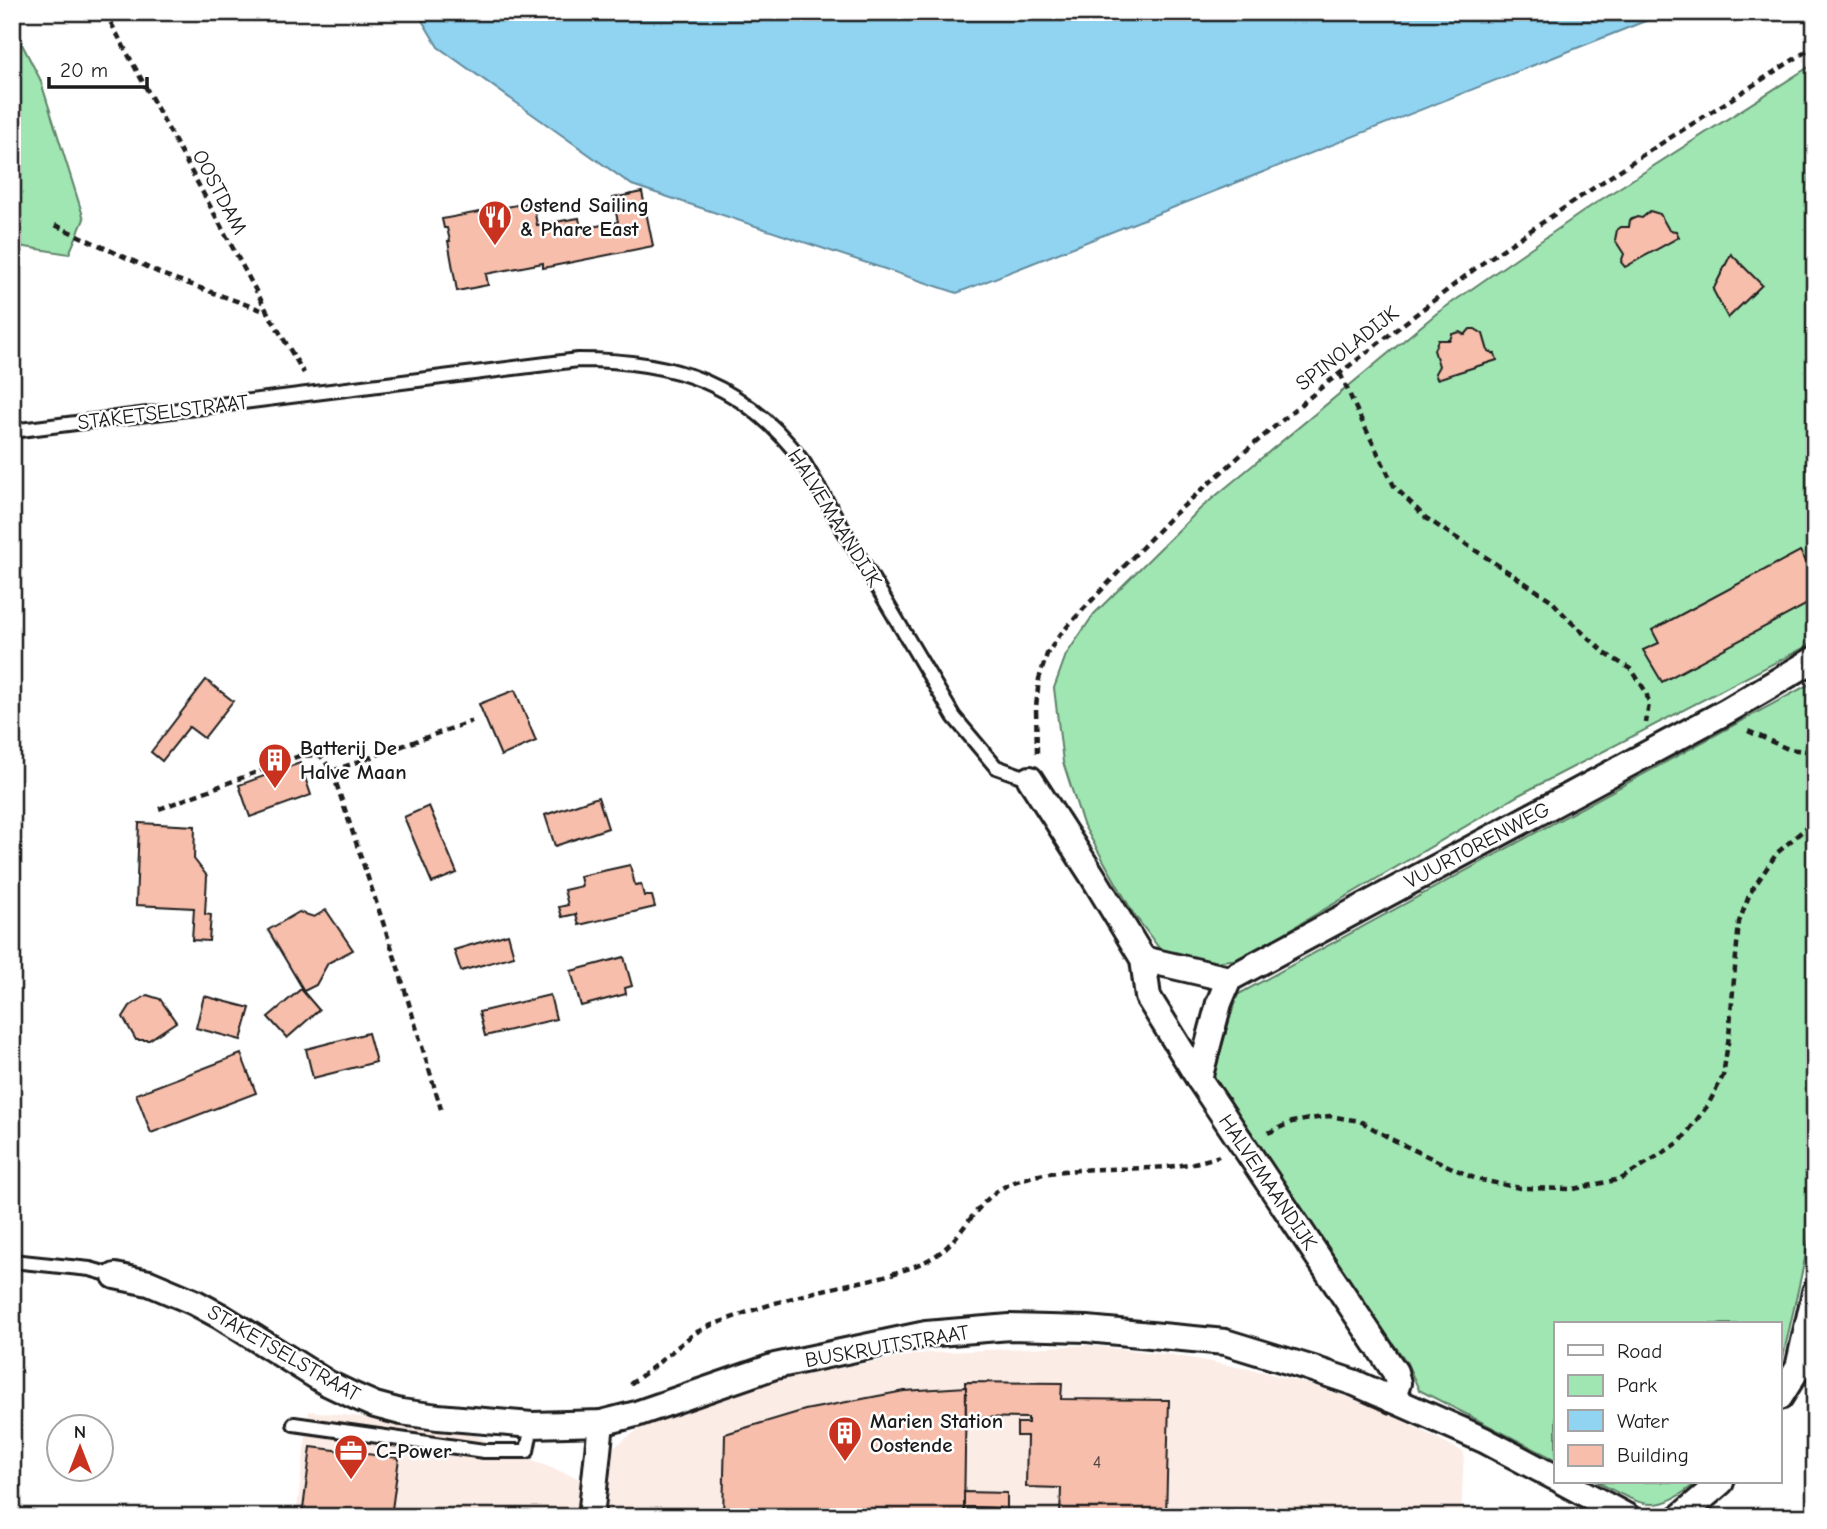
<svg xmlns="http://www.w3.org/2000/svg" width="1827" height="1529" font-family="'Comic Neue',sans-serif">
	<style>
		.built { fill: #fcece6 }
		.green { fill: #a0e6b3; stroke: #5e8168; stroke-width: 2 }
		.water { fill: #90d4f2; stroke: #628a9c; stroke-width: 2 }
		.building { fill: #f6beab; stroke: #1c1c1c; stroke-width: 2 }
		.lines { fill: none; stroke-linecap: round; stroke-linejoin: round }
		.lane-casing { stroke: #1c1c1c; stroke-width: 18 }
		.street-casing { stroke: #1c1c1c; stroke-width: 30 }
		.path { stroke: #1c1c1c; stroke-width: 4.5; stroke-dasharray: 7 5; stroke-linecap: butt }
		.lane { stroke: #fff; stroke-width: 12 }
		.street { stroke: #fff; stroke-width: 24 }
		.labels { text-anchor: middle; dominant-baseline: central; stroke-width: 5; stroke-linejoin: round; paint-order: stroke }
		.number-label { font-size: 18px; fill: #524440 }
		.street-label { font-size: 21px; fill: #1c1c1c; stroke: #fff }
		.poi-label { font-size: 21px; font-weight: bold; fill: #1c1c1c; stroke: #fff; text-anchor: start }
	</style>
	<rect width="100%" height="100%" fill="#fff"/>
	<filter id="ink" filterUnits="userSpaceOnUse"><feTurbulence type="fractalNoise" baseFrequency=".0143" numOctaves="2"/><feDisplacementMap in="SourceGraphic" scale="14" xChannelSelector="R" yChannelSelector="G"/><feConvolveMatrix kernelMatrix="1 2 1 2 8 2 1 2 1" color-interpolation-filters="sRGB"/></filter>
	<g filter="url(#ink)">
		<polygon class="built" points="1086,1345 1173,1355 1255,1370 1316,1386 1375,1407 1464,1452 1461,1517 296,1517 309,1411 461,1429 515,1454 604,1488 614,1447 642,1427 780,1378 926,1353"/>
		<g class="green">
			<polygon points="12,25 40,79 84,219 69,254 12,245"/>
			<polygon points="1815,63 1815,642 1519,795 1240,959 1194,964 1159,948 1133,913 1083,824 1063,762 1054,688 1066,655 1094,614 1201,508 1437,313 1594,204"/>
			<polygon points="1815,681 1815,1214 1781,1366 1780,1368 1780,1324 1556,1324 1556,1460 1419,1390 1406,1361 1358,1297 1309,1226 1213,1076 1237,995"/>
			<path d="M 1597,1482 L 1697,1482 C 1655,1518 1641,1504 1597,1482 Z"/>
		</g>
		<polygon class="water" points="417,12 1668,12 957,293 632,185 438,47"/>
		<g class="building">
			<polygon points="642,192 653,246 543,268 543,263 486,274 488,285 457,291 448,241 450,241 447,228 444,228 442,219 533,202 537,225 579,218 581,229 618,222 613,198"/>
			<polygon points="1650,211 1660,214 1669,230 1676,231 1679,237 1625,267 1621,262 1624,254 1615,240 1617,230 1621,227 1629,227 1630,220 1637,217 1642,218"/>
			<polygon points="1731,254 1762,285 1728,318 1713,290"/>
			<polygon points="1470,329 1475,329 1483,334 1488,351 1495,354 1497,360 1437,379 1435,373 1439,366 1434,350 1438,340 1450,340 1452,334 1460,332 1465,335"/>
			<polygon points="1800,551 1815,577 1815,600 1662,682 1643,650 1659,643 1652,630"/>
			<polygon points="206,680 233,701 204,738 189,727 162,761 151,752"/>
			<polygon points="515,690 536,741 501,756 479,704"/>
			<polygon points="300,763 311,795 250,817 239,785"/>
			<polygon points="598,797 608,828 555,846 545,815"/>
			<polygon points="429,806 457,873 432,883 404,817"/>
			<polygon points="139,823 195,826 194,859 207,876 205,914 211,915 209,941 192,940 194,908 136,905"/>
			<polygon points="630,865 635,885 641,884 644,896 652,896 655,907 579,925 576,914 562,917 559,907 568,905 564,890 582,886 580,876"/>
			<polygon points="326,910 353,950 328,963 316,985 304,991 268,930 299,912 314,917"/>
			<polygon points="508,934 514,956 461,971 454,950"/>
			<polygon points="624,957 632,986 625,988 626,994 581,1006 571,971"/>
			<polygon points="301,989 319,1010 287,1038 268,1017"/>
			<polygon points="147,995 160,999 176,1022 149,1040 136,1040 123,1017 130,1006"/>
			<polygon points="550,995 556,1019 485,1036 479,1012"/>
			<polygon points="204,996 250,1008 241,1040 196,1028"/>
			<polygon points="368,1033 376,1062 313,1078 306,1049"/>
			<polygon points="241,1054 256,1093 151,1133 136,1094"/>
			<polygon points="965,1382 1062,1383 1061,1399 1169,1400 1166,1517 1060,1517 1061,1488 1026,1487 1027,1436 1017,1436 1017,1423 1028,1423 1028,1418 966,1417"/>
			<polygon points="966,1387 964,1517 723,1517 725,1434 805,1410 904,1391"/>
			<polygon points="311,1447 399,1458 391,1517 302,1517"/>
			<polygon points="964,1492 1007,1493 1007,1517 999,1517 999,1508 964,1507"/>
			<polygon points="964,1507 999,1508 999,1517 964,1517"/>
		</g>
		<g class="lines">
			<g class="lane-casing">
				<g id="lane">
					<path d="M 12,431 L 578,360 C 674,360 745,383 804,463 L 954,717 L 996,767 L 1030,779"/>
					<polyline points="12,1261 90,1269 115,1276"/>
					<polyline points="294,1424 484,1451 527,1451 532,1425"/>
				</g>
			</g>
			<g class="street-casing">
				<g id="street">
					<polyline points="1030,779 1092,875 1143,959 1148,997 1199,1079 1395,1372 1398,1383 1392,1400"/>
					<polyline points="1143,959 1229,979"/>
					<polyline points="1199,1079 1219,1003 1229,979 1727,711 1815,659"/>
					<polyline points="115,1276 149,1283 194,1302 220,1316 327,1383 352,1395 375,1405 401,1412 438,1417 532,1425 601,1423 636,1414 775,1366 926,1334 1010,1327 1087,1329 1225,1342 1310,1368 1355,1383 1484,1440 1556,1478"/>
					<polyline points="1780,1397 1798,1368 1815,1292"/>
					<polyline points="1563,1482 1628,1517"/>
					<polyline points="591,1517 601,1423"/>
					<polyline points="1680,1517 1721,1482"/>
				</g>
			</g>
			<g class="path">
				<polyline points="105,12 268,313 304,373"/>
				<polyline points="55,225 164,275 267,312"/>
				<polyline points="1340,373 1358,413 1394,486 1426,518 1551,600 1569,620 1606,654 1632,670 1646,692 1649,703 1646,723"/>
				<polyline points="1748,731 1788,749 1815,752"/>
				<polyline points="1037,753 1036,707 1039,679 1047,654 1059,636 1076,617 1169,519 1242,454 1322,387 1481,264 1632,162 1815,46"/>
				<polyline points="332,771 472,721"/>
				<polyline points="159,809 299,756 320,755 332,771 396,961 441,1109"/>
				<polyline points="1268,1133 1292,1122 1329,1116 1360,1121 1393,1140 1476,1179 1520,1188 1574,1189 1621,1179 1680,1142 1708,1105 1723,1076 1729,1036 1739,922 1750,893 1777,853 1815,820"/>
				<path d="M 630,1384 C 646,1373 661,1361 676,1348 C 683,1343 690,1336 697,1332 C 706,1327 717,1323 726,1320 C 757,1308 790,1298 823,1290 C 858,1282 897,1276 930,1259 C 966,1240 974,1194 1020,1180 C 1084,1159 1155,1179 1219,1156"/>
			</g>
			<use href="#lane" class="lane"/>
			<use href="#street" class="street"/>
		</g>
	</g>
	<defs>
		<g id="restaurant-pin" transform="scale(1.75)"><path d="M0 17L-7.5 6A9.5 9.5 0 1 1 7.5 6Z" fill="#c8321e" stroke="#fff"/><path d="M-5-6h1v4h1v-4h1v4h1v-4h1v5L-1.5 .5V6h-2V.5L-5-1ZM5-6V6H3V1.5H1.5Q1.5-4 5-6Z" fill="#fff"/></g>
		<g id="building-pin" transform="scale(1.75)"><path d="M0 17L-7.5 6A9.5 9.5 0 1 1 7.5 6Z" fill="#c8321e" stroke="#fff"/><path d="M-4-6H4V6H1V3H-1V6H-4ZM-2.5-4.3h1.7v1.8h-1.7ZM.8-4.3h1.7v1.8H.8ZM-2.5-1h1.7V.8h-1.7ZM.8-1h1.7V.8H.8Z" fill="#fff"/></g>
		<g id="office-pin" transform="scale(1.75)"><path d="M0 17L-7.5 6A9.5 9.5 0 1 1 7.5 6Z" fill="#c8321e" stroke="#fff"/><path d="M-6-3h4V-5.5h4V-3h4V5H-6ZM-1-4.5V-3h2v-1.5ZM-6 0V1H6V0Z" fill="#fff"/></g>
	</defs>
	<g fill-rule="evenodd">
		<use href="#restaurant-pin" x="495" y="217"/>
		<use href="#building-pin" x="275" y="760"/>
		<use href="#building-pin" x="845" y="1433"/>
		<use href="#office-pin" x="351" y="1451"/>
	</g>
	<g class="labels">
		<g class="number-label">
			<text x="1097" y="1462">4</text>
		</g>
		<g class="street-label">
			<text transform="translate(220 192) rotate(62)">OOSTDAM</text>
			<text transform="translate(1347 348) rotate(-38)">SPINOLADIJK</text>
			<text transform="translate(163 412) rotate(-7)">STAKETSELSTRAAT</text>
			<text transform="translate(835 518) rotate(58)">HALVEMAANDIJK</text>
			<text transform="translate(1477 845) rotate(-28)">VUURTORENWEG</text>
			<text transform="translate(1268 1182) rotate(56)">HALVEMAANDIJK</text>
			<text transform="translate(887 1346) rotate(-10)">BUSKRUITSTRAAT</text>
			<text transform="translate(284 1353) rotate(30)">STAKETSELSTRAAT</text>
		</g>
		<g class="poi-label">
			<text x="520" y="205">Ostend Sailing<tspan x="520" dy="24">&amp; Phare East</tspan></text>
			<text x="300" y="748">Batterij De<tspan x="300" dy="24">Halve Maan</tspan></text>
			<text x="870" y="1421">Marien Station<tspan x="870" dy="24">Oostende</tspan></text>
			<text x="376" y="1451">C-Power</text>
		</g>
	</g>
	<rect width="1827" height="1529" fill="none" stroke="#fff" stroke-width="42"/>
	<rect x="21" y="21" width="1785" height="1487" fill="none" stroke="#1c1c1c" stroke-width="2.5" filter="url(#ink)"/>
	<rect x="1554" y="1322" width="228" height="161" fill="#ffffff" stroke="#a4a4a4" stroke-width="2"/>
	<rect x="1568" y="1345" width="35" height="10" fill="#ffffff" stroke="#a4a4a4" stroke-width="2"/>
	<text x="1617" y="1358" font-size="21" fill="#1c1c1c">Road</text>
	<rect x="1568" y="1375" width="35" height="21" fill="#a0e6b3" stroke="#a4a4a4" stroke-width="2"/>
	<text x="1617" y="1392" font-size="21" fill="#1c1c1c">Park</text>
	<rect x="1568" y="1410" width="35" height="21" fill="#90d4f2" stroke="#a4a4a4" stroke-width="2"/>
	<text x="1617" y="1428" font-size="21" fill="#1c1c1c">Water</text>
	<rect x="1568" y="1445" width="35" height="21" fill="#f6beab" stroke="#a4a4a4" stroke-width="2"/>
	<text x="1617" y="1462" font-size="21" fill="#1c1c1c">Building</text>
	<g transform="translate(80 1448)"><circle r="33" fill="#ffffff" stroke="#a4a4a4" stroke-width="2"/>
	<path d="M0-5L12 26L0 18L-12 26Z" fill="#c8321e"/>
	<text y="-10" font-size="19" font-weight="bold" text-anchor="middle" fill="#1c1c1c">N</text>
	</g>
	<path d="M49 77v10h98v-10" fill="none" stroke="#1c1c1c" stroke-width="3.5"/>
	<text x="60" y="77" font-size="21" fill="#1c1c1c" stroke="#ffffff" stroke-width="5" paint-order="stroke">20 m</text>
</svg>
